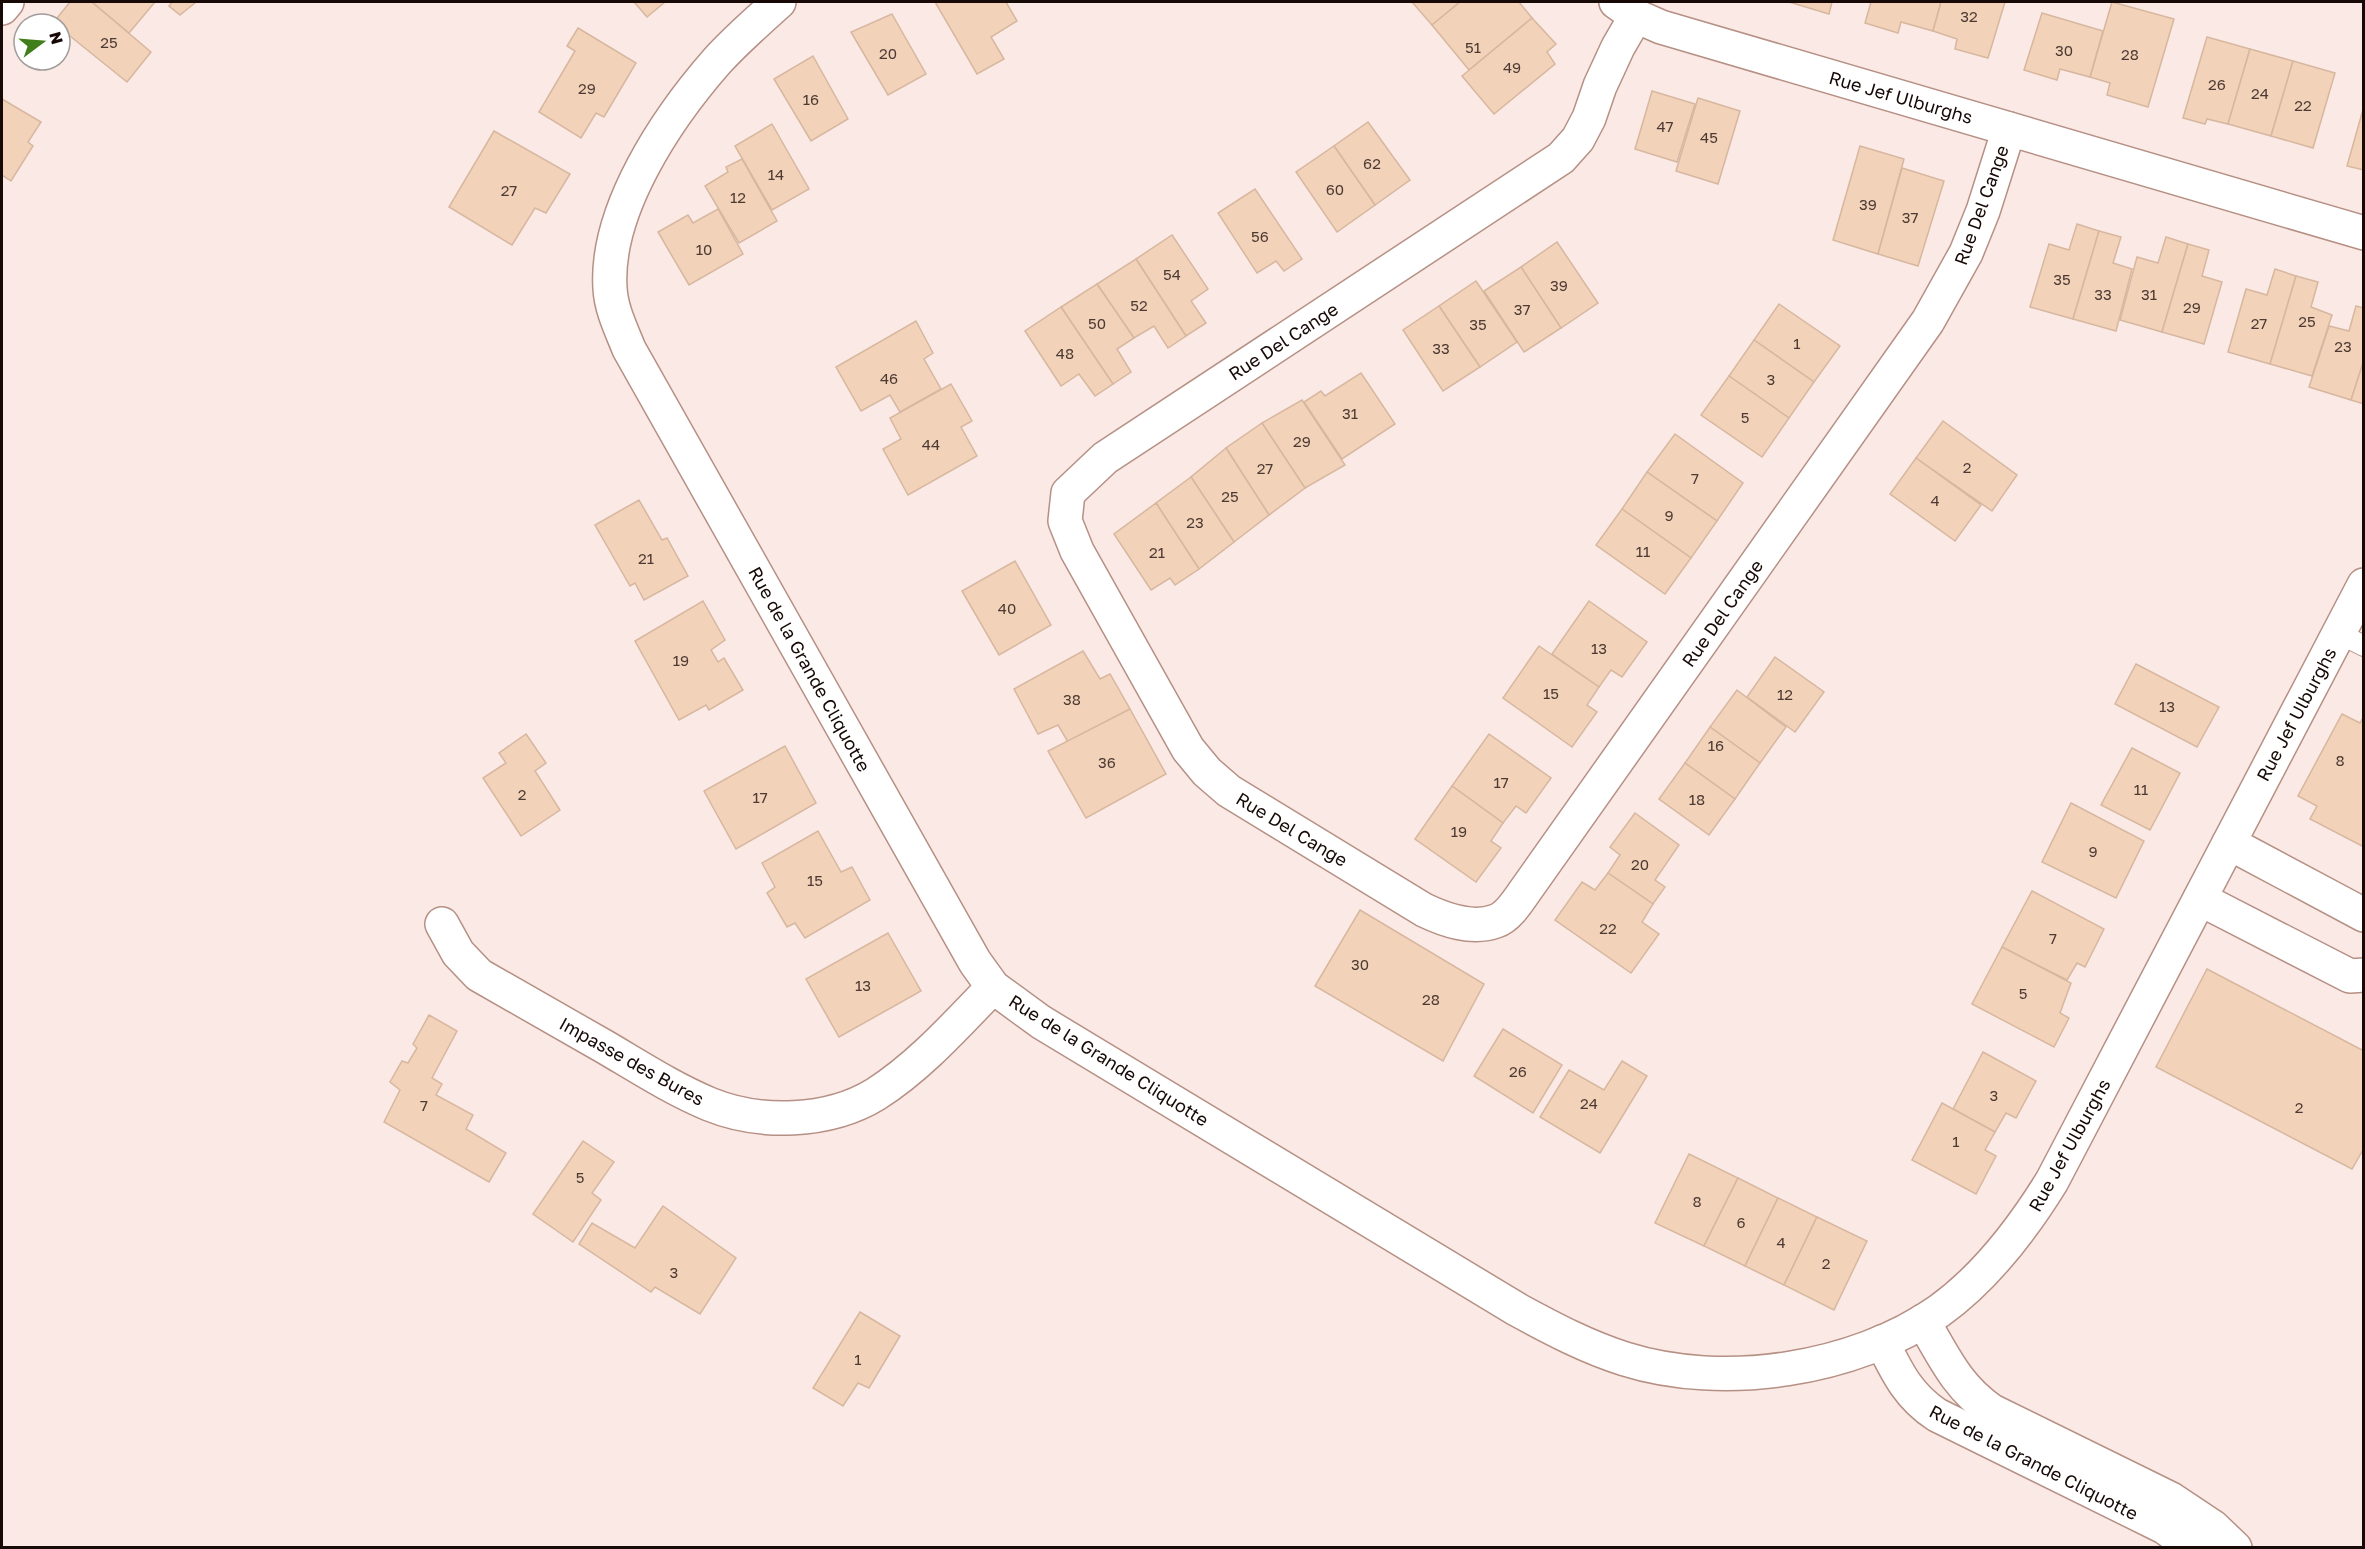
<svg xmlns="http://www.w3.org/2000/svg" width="2365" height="1549" font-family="'Golos Text',sans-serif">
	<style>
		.building { fill: #f3d2ba; stroke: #d7b79f; stroke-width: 1.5 }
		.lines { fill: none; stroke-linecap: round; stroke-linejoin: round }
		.lane-casing { stroke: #b69084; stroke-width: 22 }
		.street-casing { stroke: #b69084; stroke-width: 36 }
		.lane { stroke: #fff; stroke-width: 20 }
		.street { stroke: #fff; stroke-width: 33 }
		.labels { text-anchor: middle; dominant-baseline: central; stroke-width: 4.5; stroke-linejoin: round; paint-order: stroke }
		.number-label { font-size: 15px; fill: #4d3b33 }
		.street-label { font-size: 18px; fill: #160906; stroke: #fff }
	</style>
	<rect width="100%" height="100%" fill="#fae9e4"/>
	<g class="building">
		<polygon points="70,2 92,2 151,52 127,82 60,28 60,24 53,23"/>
		<polygon points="92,2 155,2 129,33"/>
		<polygon points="172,2 196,2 180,15 169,6"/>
		<polygon points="634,2 665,2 647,17"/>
		<polygon points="935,2 1006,2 1017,21 991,37 1004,59 977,74"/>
		<polygon points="1412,2 1460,2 1432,25"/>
		<polygon points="1460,2 1519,2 1532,18 1469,70 1432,25"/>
		<polygon points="1789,2 1832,2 1829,14"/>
		<polygon points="1871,2 1941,2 1933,31 1901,22 1898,33 1865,23"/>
		<polygon points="1941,2 2005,2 1988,58 1955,49 1957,39 1933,31"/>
		<polygon points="2112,2 2174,19 2148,107 2107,95 2110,83 2090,77"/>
		<polygon points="2042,13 2103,31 2090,77 2060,69 2057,80 2024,70"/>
		<polygon points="892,14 926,74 888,95 851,32"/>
		<polygon points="1532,18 1556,44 1547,52 1555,64 1494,114 1462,76"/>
		<polygon points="578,28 636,63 604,117 596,113 581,138 539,112 575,51 567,46"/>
		<polygon points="2207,37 2250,49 2228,124 2207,119 2205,124 2183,118"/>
		<polygon points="2250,49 2293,61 2271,136 2228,124"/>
		<polygon points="813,56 848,119 811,141 774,79"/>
		<polygon points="2293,61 2335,73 2313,148 2271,136"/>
		<polygon points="1652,91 1695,104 1677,162 1635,149"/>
		<polygon points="1698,98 1740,111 1718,184 1676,171"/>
		<polygon points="2,99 41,122 28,142 33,146 11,181 2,175"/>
		<polygon points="2364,106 2364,170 2347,166"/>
		<polygon points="1368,122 1410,180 1375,205 1334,146"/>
		<polygon points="772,124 809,189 772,210 735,146"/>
		<polygon points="494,131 570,174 546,213 535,208 512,245 449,207"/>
		<polygon points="1334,146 1375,205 1337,232 1296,172"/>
		<polygon points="1860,146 1904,159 1878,254 1833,240"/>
		<polygon points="742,159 777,221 739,243 705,186 728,172 726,167"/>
		<polygon points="1902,168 1944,181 1918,266 1878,254"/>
		<polygon points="1255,189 1302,259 1284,271 1276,261 1257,273 1218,213"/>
		<polygon points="718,209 743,254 689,285 658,232 688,215 693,223"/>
		<polygon points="2077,224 2099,231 2073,319 2030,307 2049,244 2069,250"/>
		<polygon points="2099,231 2121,237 2113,263 2132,269 2116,331 2073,319"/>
		<polygon points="1172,235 1208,289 1191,301 1206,323 1186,336 1136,259"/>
		<polygon points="2166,237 2188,244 2162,332 2120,320 2137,257 2158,263"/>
		<polygon points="1557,242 1598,303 1561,328 1521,267"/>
		<polygon points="2188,244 2209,250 2202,276 2222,282 2204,344 2162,332"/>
		<polygon points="1136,259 1186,336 1168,348 1154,326 1134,338 1097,284"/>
		<polygon points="1521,267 1561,328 1524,352 1484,291"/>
		<polygon points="2275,269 2296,276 2270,364 2228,352 2246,289 2267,295"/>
		<polygon points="2296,276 2318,282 2311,307 2332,315 2312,376 2270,364"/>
		<polygon points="1476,281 1517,342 1480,367 1439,306"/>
		<polygon points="1097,284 1134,338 1117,349 1131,372 1113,384 1061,307"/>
		<polygon points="1779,304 1840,346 1814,382 1754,340"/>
		<polygon points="1439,306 1480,367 1443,391 1403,330"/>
		<polygon points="2356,306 2364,308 2364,360 2351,400 2309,387 2329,326 2349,331"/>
		<polygon points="1061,307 1113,384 1095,396 1079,374 1061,386 1025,331"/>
		<polygon points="916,321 933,353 924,359 941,389 900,412 890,395 861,411 836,367"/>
		<polygon points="1754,340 1814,382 1789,418 1729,376"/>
		<polygon points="2364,360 2364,404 2351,400"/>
		<polygon points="1361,373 1395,424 1342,459 1304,402 1321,391 1325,396"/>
		<polygon points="1729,376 1789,418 1762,457 1701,415"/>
		<polygon points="951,384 972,421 961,427 977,456 908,495 883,449 901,439 890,418"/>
		<polygon points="1302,400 1345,465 1305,488 1262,423"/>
		<polygon points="1943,421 2017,475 1992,511 1916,458"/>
		<polygon points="1262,423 1305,488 1269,515 1226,448"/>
		<polygon points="1675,434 1743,483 1717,521 1647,472"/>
		<polygon points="1226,448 1269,515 1234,542 1191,477"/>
		<polygon points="1916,458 1981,505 1955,541 1890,494"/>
		<polygon points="1647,472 1717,521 1691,558 1622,509"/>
		<polygon points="1191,477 1234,542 1199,569 1156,503"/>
		<polygon points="639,500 662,540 667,538 688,576 644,600 635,583 630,586 595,525"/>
		<polygon points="1156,503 1199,569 1175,585 1170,578 1151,590 1114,534"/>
		<polygon points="1622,509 1691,558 1665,594 1596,545"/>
		<polygon points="1015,561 1051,625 999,655 962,591"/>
		<polygon points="703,601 725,640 711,650 718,662 724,658 743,690 709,710 706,705 679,720 635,641"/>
		<polygon points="1589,601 1647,642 1622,677 1611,670 1599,687 1552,654"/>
		<polygon points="1539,646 1599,687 1587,705 1597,712 1572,747 1503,698"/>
		<polygon points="1083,651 1100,679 1110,674 1130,709 1068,742 1058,725 1038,734 1014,689"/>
		<polygon points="1775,657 1824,692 1795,732 1747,697"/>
		<polygon points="2136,664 2219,707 2197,747 2115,704"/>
		<polygon points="1737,690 1786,727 1760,763 1710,727"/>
		<polygon points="1130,709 1166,774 1086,818 1048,751"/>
		<polygon points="2342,714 2360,723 2364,716 2364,847 2310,819 2317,806 2298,796"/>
		<polygon points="1710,727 1760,763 1735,799 1685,763"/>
		<polygon points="526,734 546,763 535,771 560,810 521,836 483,778 506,763 499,753"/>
		<polygon points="1489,734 1551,778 1526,813 1516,806 1503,823 1452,786"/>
		<polygon points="785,746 816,803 736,849 704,791"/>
		<polygon points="2132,748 2180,773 2150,830 2101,805"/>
		<polygon points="1685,763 1735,799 1709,835 1659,799"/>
		<polygon points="1452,786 1503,823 1491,841 1501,848 1476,882 1415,839"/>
		<polygon points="2071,803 2144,841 2116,898 2042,862"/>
		<polygon points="1635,813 1679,845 1655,880 1665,887 1653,904 1608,873 1620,855 1610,847"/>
		<polygon points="818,831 841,872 852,867 870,900 805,938 795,923 787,927 767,893 775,887 762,863"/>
		<polygon points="1608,873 1653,904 1642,922 1659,934 1631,973 1555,920 1582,882 1595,890"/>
		<polygon points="2032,891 2104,929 2085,967 2077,963 2067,980 2002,947"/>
		<polygon points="1360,910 1484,984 1443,1061 1315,986"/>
		<polygon points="888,933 921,991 839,1037 806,979"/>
		<polygon points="2002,947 2071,983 2060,1013 2069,1018 2054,1047 1972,1004"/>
		<polygon points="2207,969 2364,1051 2364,1148 2352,1169 2156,1067"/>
		<polygon points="429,1015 457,1031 432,1078 442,1084 436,1095 473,1115 466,1129 506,1153 489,1182 384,1122 400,1090 390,1082 402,1061 408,1063 417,1048 413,1044"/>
		<polygon points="1503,1029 1562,1065 1533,1113 1474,1076"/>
		<polygon points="1983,1052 2036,1081 2016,1118 2006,1113 1995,1132 1953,1109"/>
		<polygon points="1622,1061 1647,1076 1600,1153 1540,1117 1569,1070 1604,1090"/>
		<polygon points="1942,1103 1995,1132 1985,1150 1996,1156 1976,1194 1912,1160"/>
		<polygon points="583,1141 614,1162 592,1193 601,1200 573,1242 533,1214"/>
		<polygon points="1689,1154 1738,1178 1704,1246 1655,1223"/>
		<polygon points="1738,1178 1778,1198 1745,1266 1704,1246"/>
		<polygon points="1778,1198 1817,1217 1784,1285 1745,1266"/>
		<polygon points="663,1206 736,1258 700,1314 655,1287 651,1292 579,1244 592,1223 635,1248"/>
		<polygon points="1817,1217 1867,1241 1834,1310 1784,1285"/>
		<polygon points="860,1312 900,1336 869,1388 858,1383 843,1406 813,1388"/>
	</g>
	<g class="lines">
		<g class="lane-casing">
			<polyline id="lane" points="2338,633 2364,646"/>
		</g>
		<g class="street-casing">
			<g id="street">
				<path d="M 779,2 C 758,21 736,40 717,61 C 667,118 605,210 610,288 C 611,309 621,329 629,349 L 975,962 L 993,987 L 1041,1022 L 1518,1310 C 1553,1329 1587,1347 1625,1359 C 1723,1390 1855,1370 1939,1311 C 1985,1278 2023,1228 2052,1181 L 2364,585"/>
				<polyline points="1616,2 1636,16 1661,27 2364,233"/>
				<polyline points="2,8 7,2"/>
				<path d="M 1636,16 L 1618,47 L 1600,86 L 1589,118 L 1578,139 L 1561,158 L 1105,458 L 1068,493 L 1065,521 L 1077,551 L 1188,749 L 1207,772 L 1229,791 L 1424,910 C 1445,920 1472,930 1496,921 C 1508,917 1518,901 1525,891 L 1928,321 L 1966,253 L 1983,211 L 2009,129"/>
				<polyline points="2229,843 2364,915"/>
				<polyline points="2200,899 2350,976 2364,975"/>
				<path d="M 442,924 L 458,953 L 479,975 C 521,999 563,1023 605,1047 C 639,1067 673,1089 709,1104 C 760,1125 829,1123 876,1094 C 920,1066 957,1024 993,987"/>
				<path d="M 1923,1321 C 1944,1357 1957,1387 1992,1411 L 2171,1499 L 2213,1527 L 2235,1548"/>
				<path d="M 1882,1342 C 1897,1372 1908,1396 1937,1415 L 2164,1527 L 2193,1548"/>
			</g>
		</g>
		<use href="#lane" class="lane"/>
		<use href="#street" class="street"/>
	</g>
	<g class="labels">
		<g class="number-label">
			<text x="1969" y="16">32</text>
			<text x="109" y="42">25</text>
			<text x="1473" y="47">51</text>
			<text x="2064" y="50">30</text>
			<text x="888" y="53">20</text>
			<text x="2130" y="54">28</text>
			<text x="1512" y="67">49</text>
			<text x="2217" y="84">26</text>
			<text x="587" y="88">29</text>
			<text x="2260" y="93">24</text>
			<text x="811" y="99">16</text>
			<text x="2303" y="105">22</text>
			<text x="1665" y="126">47</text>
			<text x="1709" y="137">45</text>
			<text x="1372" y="163">62</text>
			<text x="776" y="174">14</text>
			<text x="1335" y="189">60</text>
			<text x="509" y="190">27</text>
			<text x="738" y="197">12</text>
			<text x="1868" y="204">39</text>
			<text x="1910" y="217">37</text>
			<text x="1260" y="236">56</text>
			<text x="704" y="249">10</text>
			<text x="1172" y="274">54</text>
			<text x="2062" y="279">35</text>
			<text x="1559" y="285">39</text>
			<text x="2103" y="294">33</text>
			<text x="2149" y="294">31</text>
			<text x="1139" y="305">52</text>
			<text x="2192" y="307">29</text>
			<text x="1522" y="309">37</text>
			<text x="2307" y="321">25</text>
			<text x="1097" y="323">50</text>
			<text x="2259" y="323">27</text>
			<text x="1478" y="324">35</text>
			<text x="1797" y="343">1</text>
			<text x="2343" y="346">23</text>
			<text x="1441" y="348">33</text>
			<text x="1065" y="353">48</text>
			<text x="889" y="378">46</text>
			<text x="1771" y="379">3</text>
			<text x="1350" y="413">31</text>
			<text x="1745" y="417">5</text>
			<text x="1302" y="441">29</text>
			<text x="931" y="444">44</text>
			<text x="1967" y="467">2</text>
			<text x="1265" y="468">27</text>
			<text x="1695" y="478">7</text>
			<text x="1230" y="496">25</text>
			<text x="1935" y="500">4</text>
			<text x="1669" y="515">9</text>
			<text x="1195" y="522">23</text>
			<text x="1643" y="551">11</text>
			<text x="1157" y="552">21</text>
			<text x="646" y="558">21</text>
			<text x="1007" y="608">40</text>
			<text x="1599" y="648">13</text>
			<text x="681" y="660">19</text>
			<text x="1551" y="693">15</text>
			<text x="1785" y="694">12</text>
			<text x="1072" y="699">38</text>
			<text x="2167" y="706">13</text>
			<text x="1716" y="745">16</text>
			<text x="2340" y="760">8</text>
			<text x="1107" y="762">36</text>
			<text x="1501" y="782">17</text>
			<text x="2141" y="789">11</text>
			<text x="522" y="794">2</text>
			<text x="760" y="797">17</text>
			<text x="1697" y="799">18</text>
			<text x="1459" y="831">19</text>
			<text x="2093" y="851">9</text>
			<text x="1640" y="864">20</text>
			<text x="815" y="880">15</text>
			<text x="1608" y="928">22</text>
			<text x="2053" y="938">7</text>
			<text x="1360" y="964">30</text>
			<text x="863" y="985">13</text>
			<text x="2023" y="993">5</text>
			<text x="1431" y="999">28</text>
			<text x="1518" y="1071">26</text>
			<text x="1994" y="1095">3</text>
			<text x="1589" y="1103">24</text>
			<text x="424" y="1105">7</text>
			<text x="2299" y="1107">2</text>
			<text x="1956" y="1141">1</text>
			<text x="580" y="1177">5</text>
			<text x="1697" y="1201">8</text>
			<text x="1741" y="1222">6</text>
			<text x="1781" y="1242">4</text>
			<text x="1826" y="1263">2</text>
			<text x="674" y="1272">3</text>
			<text x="858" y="1359">1</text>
		</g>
		<g class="street-label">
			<text transform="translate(1901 97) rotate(16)">Rue Jef Ulburghs</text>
			<text transform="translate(1981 205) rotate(-70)">Rue Del Cange</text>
			<text transform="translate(1283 341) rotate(-33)">Rue Del Cange</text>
			<text transform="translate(1722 613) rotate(-55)">Rue Del Cange</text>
			<text transform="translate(810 669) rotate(61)">Rue de la Grande Cliquotte</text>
			<text transform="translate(2296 714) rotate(-62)">Rue Jef Ulburghs</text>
			<text transform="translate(1292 829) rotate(31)">Rue Del Cange</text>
			<text transform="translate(1109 1060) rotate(32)">Rue de la Grande Cliquotte</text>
			<text transform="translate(632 1061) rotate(29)">Impasse des Bures</text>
			<text transform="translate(2069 1145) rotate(-61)">Rue Jef Ulburghs</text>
			<text transform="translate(2034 1462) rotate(27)">Rue de la Grande Cliquotte</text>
		</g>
	</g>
	<rect width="2365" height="1549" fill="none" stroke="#160906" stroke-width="6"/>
	<g transform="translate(42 42) rotate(74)"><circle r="28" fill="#ffffff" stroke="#a29d9b" stroke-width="1.5"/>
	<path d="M0-4.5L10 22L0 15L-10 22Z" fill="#407e1c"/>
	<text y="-9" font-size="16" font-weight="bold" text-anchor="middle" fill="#160906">N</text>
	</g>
</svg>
